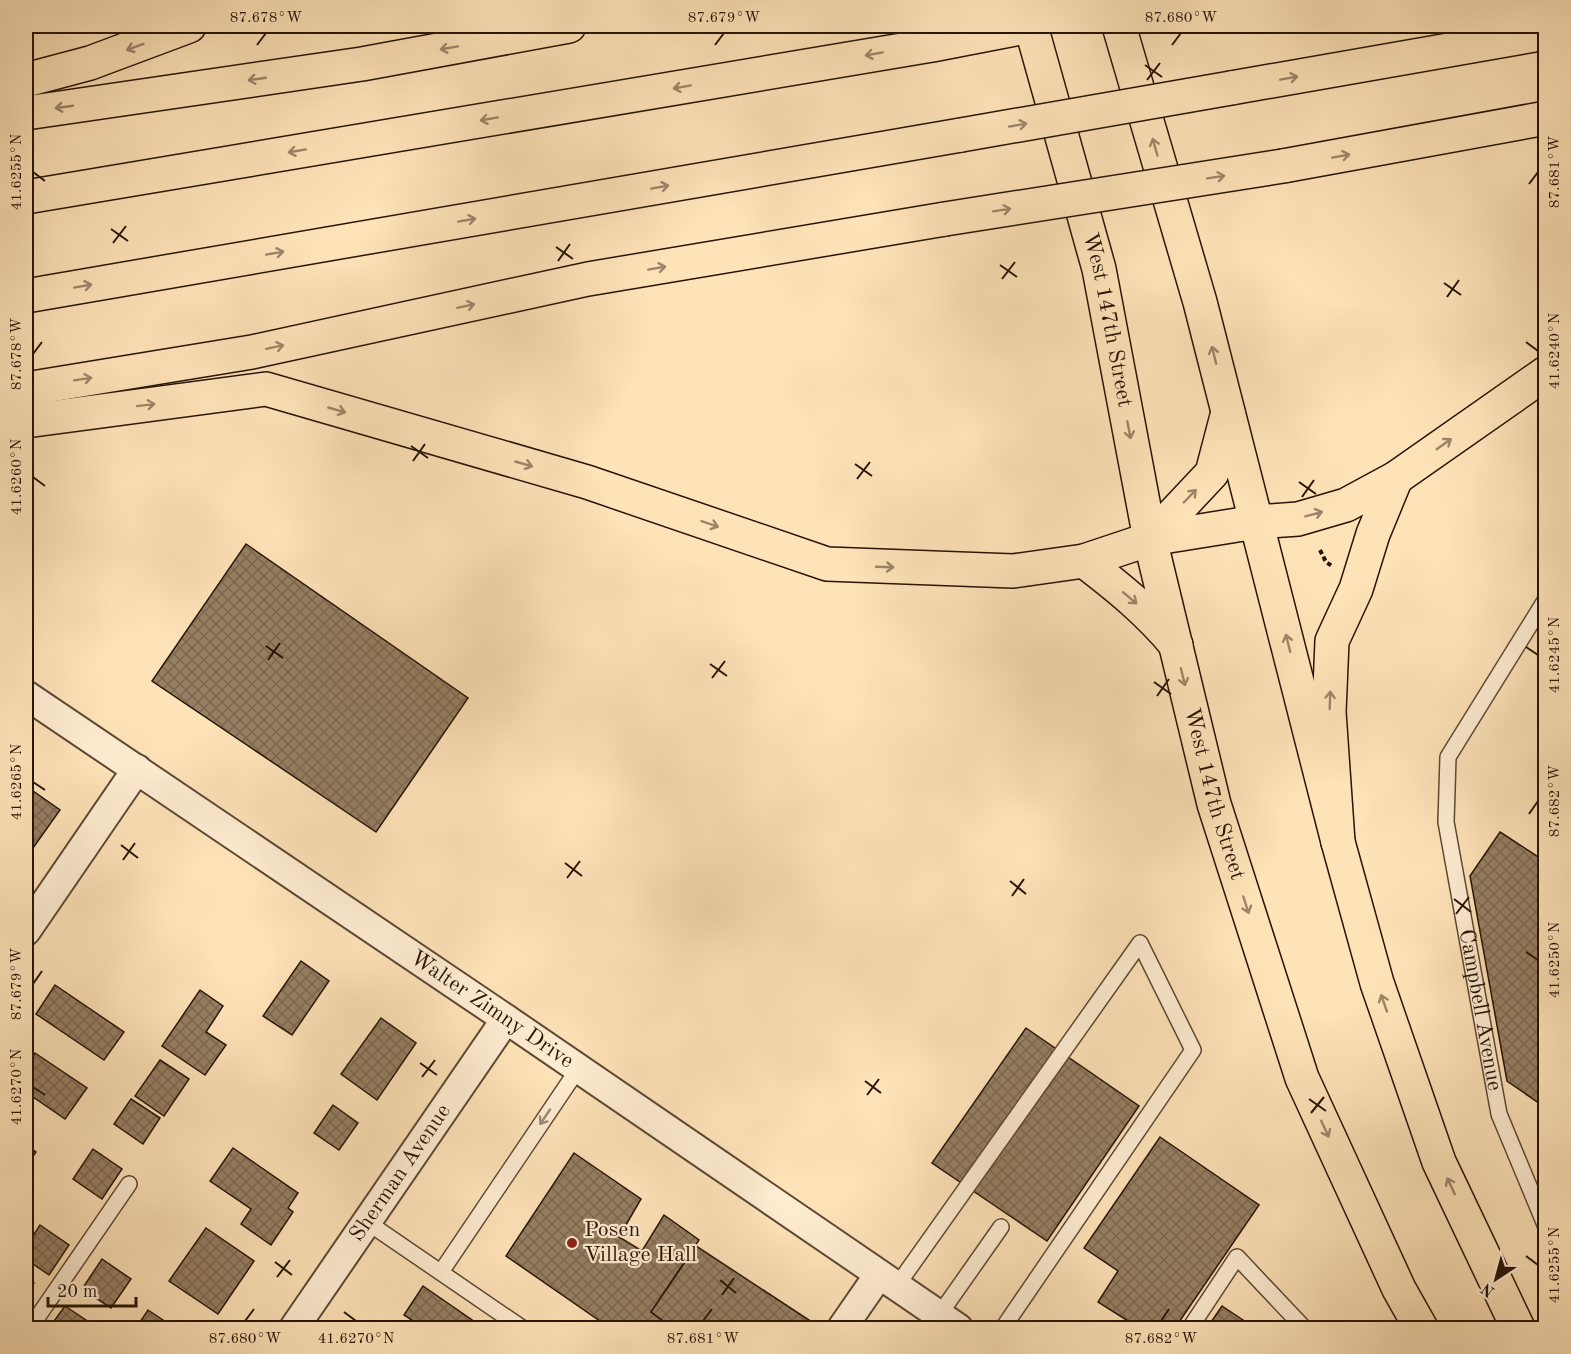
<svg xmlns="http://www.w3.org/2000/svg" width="1571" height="1354" font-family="'Old Standard TT',serif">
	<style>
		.building { fill: url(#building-cross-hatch); stroke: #271407; stroke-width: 1.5 }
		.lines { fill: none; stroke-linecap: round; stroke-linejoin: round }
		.lane-casing { stroke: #5d4833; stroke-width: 18 }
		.street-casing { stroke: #5d4833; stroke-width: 32 }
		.primary-casing { stroke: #271407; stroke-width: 36 }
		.highway-casing { stroke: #271407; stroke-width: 36 }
		.path { stroke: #271407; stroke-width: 4; stroke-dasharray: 4.5 3; stroke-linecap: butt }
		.lane { stroke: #feecd1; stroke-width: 15 }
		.street { stroke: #feecd1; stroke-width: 28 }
		.primary { stroke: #fee2b8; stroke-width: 33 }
		.highway { stroke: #fee2b8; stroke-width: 33 }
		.highway-bridge-casing { stroke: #271407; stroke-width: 36; stroke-linecap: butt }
		.highway-bridge { stroke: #fee2b8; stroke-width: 33 }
		.oneway { stroke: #9d8568 }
		.oneway2 { stroke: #9d8b76 }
		.ticks { fill: none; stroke: #271407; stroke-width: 2 }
		.poi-dot { fill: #8f2418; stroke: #feecd1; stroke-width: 2 }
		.labels { text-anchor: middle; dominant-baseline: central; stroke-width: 4.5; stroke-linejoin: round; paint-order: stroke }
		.street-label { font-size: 22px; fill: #271407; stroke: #feecd1 }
		.poi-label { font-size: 22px; fill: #271407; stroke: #feecd1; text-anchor: start }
		.neatline { fill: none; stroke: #271407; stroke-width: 2 }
		.ticks-label { font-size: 15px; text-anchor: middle; fill: #271407 }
	</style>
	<defs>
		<pattern id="building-cross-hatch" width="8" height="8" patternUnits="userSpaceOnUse" patternTransform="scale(1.5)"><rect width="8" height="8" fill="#977f63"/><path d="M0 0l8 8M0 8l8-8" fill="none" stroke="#7b6750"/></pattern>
	</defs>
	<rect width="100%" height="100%" fill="#fee2b8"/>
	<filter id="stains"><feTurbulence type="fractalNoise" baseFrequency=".00333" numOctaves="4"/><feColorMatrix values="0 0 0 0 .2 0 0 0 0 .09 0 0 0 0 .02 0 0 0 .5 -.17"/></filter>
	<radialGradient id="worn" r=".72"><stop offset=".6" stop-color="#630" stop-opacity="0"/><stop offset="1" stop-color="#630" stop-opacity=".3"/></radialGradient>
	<g class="building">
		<polygon points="246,544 468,698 376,832 152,681"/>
		<polygon points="26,786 60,810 26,858"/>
		<polygon points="1500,832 1546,862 1546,1108 1507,1081 1470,876"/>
		<polygon points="301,961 329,981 292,1035 263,1016"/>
		<polygon points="55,985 124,1032 104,1060 36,1014"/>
		<polygon points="200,990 223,1006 206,1032 226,1045 205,1075 162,1046"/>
		<polygon points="381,1018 416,1043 377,1100 341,1074"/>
		<polygon points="1026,1028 1139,1106 1047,1241 932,1163"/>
		<polygon points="35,1053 87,1088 65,1119 26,1092 26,1066"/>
		<polygon points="160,1060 189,1079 164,1116 135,1096"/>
		<polygon points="131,1099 160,1118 143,1144 114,1124"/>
		<polygon points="333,1105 358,1123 339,1150 314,1133"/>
		<polygon points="1160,1137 1259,1205 1175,1328 1139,1328 1098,1302 1118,1271 1084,1248"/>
		<polygon points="26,1145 36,1152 26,1167"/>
		<polygon points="233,1148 298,1193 288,1208 293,1212 271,1245 241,1224 251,1209 210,1181"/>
		<polygon points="93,1149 122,1169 102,1199 73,1179"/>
		<polygon points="574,1153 641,1199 619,1237 642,1251 664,1215 699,1240 651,1312 673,1328 610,1328 506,1256"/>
		<polygon points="40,1225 69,1245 49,1275 26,1259 26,1247"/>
		<polygon points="206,1228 254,1261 218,1314 169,1281"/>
		<polygon points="696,1246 812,1322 808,1328 673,1328 651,1312"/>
		<polygon points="102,1259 131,1279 111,1308 82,1289"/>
		<polygon points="26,1278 34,1283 26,1296"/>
		<polygon points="423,1286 475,1322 471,1328 424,1328 404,1315"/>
		<polygon points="65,1306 98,1328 49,1328"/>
		<polygon points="1222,1306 1255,1328 1207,1328"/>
		<polygon points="148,1310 175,1328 136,1328"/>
	</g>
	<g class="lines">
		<g class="lane-casing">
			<g id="lane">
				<path id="s1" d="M 1546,599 L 1448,757 L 1446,822 L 1499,1114 L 1546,1227"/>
				<polyline points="367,1222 522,1328"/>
				<polyline points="441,1272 578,1069"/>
				<polyline points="896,1287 1140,943 1193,1050 1003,1328"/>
				<polyline points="30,1328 129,1184"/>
				<polyline points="930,1328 1001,1227"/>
				<polyline points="1190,1328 1237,1257 1304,1328"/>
			</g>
		</g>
		<g class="street-casing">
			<g id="street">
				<path id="s2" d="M 26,695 L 506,1019 L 958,1328"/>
				<polyline points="26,931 137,769"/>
				<path id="s3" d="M 294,1328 L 506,1019"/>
				<polyline points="842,1328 878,1276"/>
			</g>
		</g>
		<g class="primary-casing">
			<g id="primary">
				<path id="s4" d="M 1031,26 L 1099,269 L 1150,539 L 1214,804 L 1302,1078 L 1399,1289 L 1421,1328"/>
				<polyline points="1119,26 1200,302 1338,842 1377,983 1439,1162 1518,1328"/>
			</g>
		</g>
		<g class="highway-casing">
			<g id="highway">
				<polyline points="26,80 90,63 189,26"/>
				<polyline points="1231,88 1546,33"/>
				<polyline points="26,113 362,64 569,26"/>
				<polyline points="1283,166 1546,118"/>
				<polyline points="26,197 932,45 1030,26"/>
				<polyline points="26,296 961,135"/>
				<polyline points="26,389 252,352 588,279 945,219"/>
				<polyline points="26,421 266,389 587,482 827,564 1013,571 1084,561 1150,539 1256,522 1298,519 1346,505 1396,478 1546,373"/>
				<polyline points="1150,539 1212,473 1228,412"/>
				<path d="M 1084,561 C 1118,587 1149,612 1176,645"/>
				<polyline points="1338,842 1329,712 1332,641 1356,589 1373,534 1396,478"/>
			</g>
		</g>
		<polyline class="path" points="1320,550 1326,562 1332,566"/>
		<use href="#lane" class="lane"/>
		<use href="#street" class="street"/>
		<use href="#primary" class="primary"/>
		<use href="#highway" class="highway"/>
		<g class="highway-bridge-casing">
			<g id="highway-bridge">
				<polyline points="961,135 1231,88"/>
				<polyline points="945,219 1283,166"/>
			</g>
		</g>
		<use href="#highway-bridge" class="highway-bridge"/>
	</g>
	<defs><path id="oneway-shaft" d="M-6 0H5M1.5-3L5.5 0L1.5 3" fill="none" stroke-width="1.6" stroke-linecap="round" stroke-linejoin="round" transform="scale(1.5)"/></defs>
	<g class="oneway">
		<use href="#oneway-shaft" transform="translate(135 47) rotate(160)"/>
		<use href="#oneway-shaft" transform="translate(449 48) rotate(170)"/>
		<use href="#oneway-shaft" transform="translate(874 54) rotate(170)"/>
		<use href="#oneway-shaft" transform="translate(1289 78) rotate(-10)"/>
		<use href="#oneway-shaft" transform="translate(257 79) rotate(172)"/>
		<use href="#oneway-shaft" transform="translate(682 87) rotate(170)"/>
		<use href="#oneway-shaft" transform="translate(64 107) rotate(172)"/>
		<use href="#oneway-shaft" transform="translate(489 119) rotate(170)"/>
		<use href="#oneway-shaft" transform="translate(1018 125) rotate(-10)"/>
		<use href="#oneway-shaft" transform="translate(1155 147) rotate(-106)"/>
		<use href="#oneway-shaft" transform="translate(297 151) rotate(170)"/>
		<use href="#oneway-shaft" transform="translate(1341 156) rotate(-10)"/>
		<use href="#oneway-shaft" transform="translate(1216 177) rotate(-9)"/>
		<use href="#oneway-shaft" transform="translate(660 187) rotate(-10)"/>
		<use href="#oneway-shaft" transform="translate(1002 210) rotate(-9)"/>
		<use href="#oneway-shaft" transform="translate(467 220) rotate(-10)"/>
		<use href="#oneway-shaft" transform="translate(275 253) rotate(-10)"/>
		<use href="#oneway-shaft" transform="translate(657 268) rotate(-10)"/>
		<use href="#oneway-shaft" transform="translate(83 286) rotate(-10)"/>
		<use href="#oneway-shaft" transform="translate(466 306) rotate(-12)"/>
		<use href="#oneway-shaft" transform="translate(275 347) rotate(-12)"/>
		<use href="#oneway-shaft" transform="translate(1214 355) rotate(-104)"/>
		<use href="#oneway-shaft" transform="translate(83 379) rotate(-9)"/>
		<use href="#oneway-shaft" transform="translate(146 405) rotate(-7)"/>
		<use href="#oneway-shaft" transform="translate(337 410) rotate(16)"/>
		<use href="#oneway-shaft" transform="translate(1129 430) rotate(79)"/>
		<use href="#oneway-shaft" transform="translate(1444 444) rotate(-35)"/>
		<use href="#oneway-shaft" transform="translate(524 464) rotate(16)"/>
		<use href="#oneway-shaft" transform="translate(1190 496) rotate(-46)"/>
		<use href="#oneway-shaft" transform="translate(1314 514) rotate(-15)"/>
		<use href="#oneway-shaft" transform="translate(710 524) rotate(19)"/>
		<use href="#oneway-shaft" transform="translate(885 567) rotate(2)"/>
		<use href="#oneway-shaft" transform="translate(1130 598) rotate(40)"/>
		<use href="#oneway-shaft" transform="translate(1288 643) rotate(-104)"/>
		<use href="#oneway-shaft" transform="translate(1183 677) rotate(76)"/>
		<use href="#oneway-shaft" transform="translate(1330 700) rotate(-88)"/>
		<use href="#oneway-shaft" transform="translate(1246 905) rotate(72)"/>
		<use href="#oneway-shaft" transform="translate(1384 1003) rotate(-109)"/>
		<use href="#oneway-shaft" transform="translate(1325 1129) rotate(65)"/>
		<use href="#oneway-shaft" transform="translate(1451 1186) rotate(-115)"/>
	</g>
	<use class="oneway2" href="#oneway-shaft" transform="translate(545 1117) rotate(124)"/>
	<path class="ticks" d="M 257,45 L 266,33M 715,45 L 724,33M 1172,45 L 1181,33M 1145,65 L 1162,77M 1147,80 L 1160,63M 33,172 L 45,181M 1529,184 L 1538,172M 111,229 L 128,241M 113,243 L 126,226M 556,247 L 573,259M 558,261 L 570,244M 1000,265 L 1017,277M 1002,279 L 1015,262M 1444,283 L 1461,295M 1447,297 L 1459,280M 1526,342 L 1538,351M 33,354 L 42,342M 411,446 L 428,458M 413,461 L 425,444M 855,464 L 872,476M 33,477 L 45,486M 857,479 L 870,462M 1299,482 L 1316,494M 1302,497 L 1314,480M 266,646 L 283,658M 1526,647 L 1538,655M 268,660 L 280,643M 710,664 L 727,676M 712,678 L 725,661M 1154,682 L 1171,694M 1157,696 L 1169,679M 33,782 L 45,790M 1529,814 L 1538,801M 121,845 L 138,858M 123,860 L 135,843M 565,863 L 582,876M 567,878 L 580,861M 1010,881 L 1026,894M 1012,896 L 1024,879M 1454,899 L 1471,912M 1456,914 L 1469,897M 1526,952 L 1538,960M 33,984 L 42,971M 420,1063 L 437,1075M 422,1077 L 435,1060M 865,1081 L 881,1093M 33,1087 L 45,1095M 867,1095 L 879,1079M 1309,1099 L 1326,1111M 1311,1113 L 1324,1097M 1526,1256 L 1538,1265M 275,1262 L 292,1275M 277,1277 L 290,1260M 720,1280 L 736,1293M 722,1295 L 734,1278M 344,1312 L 356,1321M 245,1321 L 254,1309M 703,1321 L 712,1309M 1161,1321 L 1169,1309"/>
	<circle class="poi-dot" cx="572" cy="1243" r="6"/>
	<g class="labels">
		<g class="street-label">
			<text stroke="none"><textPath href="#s4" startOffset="304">West 147th Street</textPath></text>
			<text stroke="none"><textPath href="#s4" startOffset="790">West 147th Street</textPath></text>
			<text stroke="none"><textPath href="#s2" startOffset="562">Walter Zimny Drive</textPath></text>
			<text stroke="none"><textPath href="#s1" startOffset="442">Campbell Avenue</textPath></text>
			<text stroke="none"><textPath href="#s3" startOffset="188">Sherman Avenue</textPath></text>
		</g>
		<g class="poi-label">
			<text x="584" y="1230">Posen<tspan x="584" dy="25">Village Hall</tspan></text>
		</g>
	</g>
	<rect width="1571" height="1354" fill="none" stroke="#fee2b8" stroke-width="66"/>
	<g transform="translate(1496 1279) rotate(216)" stroke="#feecd1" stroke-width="4.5" paint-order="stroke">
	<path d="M0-4.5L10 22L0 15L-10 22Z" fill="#271407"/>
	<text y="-9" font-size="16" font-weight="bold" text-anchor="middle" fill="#271407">N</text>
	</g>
	<path d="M48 1297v9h88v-9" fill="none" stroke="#271407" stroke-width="3"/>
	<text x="57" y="1297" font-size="18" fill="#271407" stroke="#feecd1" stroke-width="4.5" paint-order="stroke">20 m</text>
	<rect x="33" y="33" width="1505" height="1288" class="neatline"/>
	<g class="ticks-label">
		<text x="266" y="22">87.678°W</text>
		<text x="724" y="22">87.679°W</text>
		<text x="1181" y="22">87.680°W</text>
		<text transform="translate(1554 172) rotate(-90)" y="5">87.681°W</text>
		<text transform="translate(16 172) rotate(-90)" y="5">41.6255°N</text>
		<text transform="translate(1554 351) rotate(-90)" y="5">41.6240°N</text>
		<text transform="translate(16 354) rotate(-90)" y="5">87.678°W</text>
		<text transform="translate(16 477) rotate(-90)" y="5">41.6260°N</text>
		<text transform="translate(1554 655) rotate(-90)" y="5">41.6245°N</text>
		<text transform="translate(16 782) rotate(-90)" y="5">41.6265°N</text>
		<text transform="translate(1554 801) rotate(-90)" y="5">87.682°W</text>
		<text transform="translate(1554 960) rotate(-90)" y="5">41.6250°N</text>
		<text transform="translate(16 984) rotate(-90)" y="5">87.679°W</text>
		<text transform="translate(16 1087) rotate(-90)" y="5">41.6270°N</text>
		<text transform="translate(1554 1265) rotate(-90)" y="5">41.6255°N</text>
		<text x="245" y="1343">87.680°W</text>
		<text x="356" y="1343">41.6270°N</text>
		<text x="703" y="1343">87.681°W</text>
		<text x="1161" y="1343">87.682°W</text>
	</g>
	<rect width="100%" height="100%" filter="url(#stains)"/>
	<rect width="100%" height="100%" fill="url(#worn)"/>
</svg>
